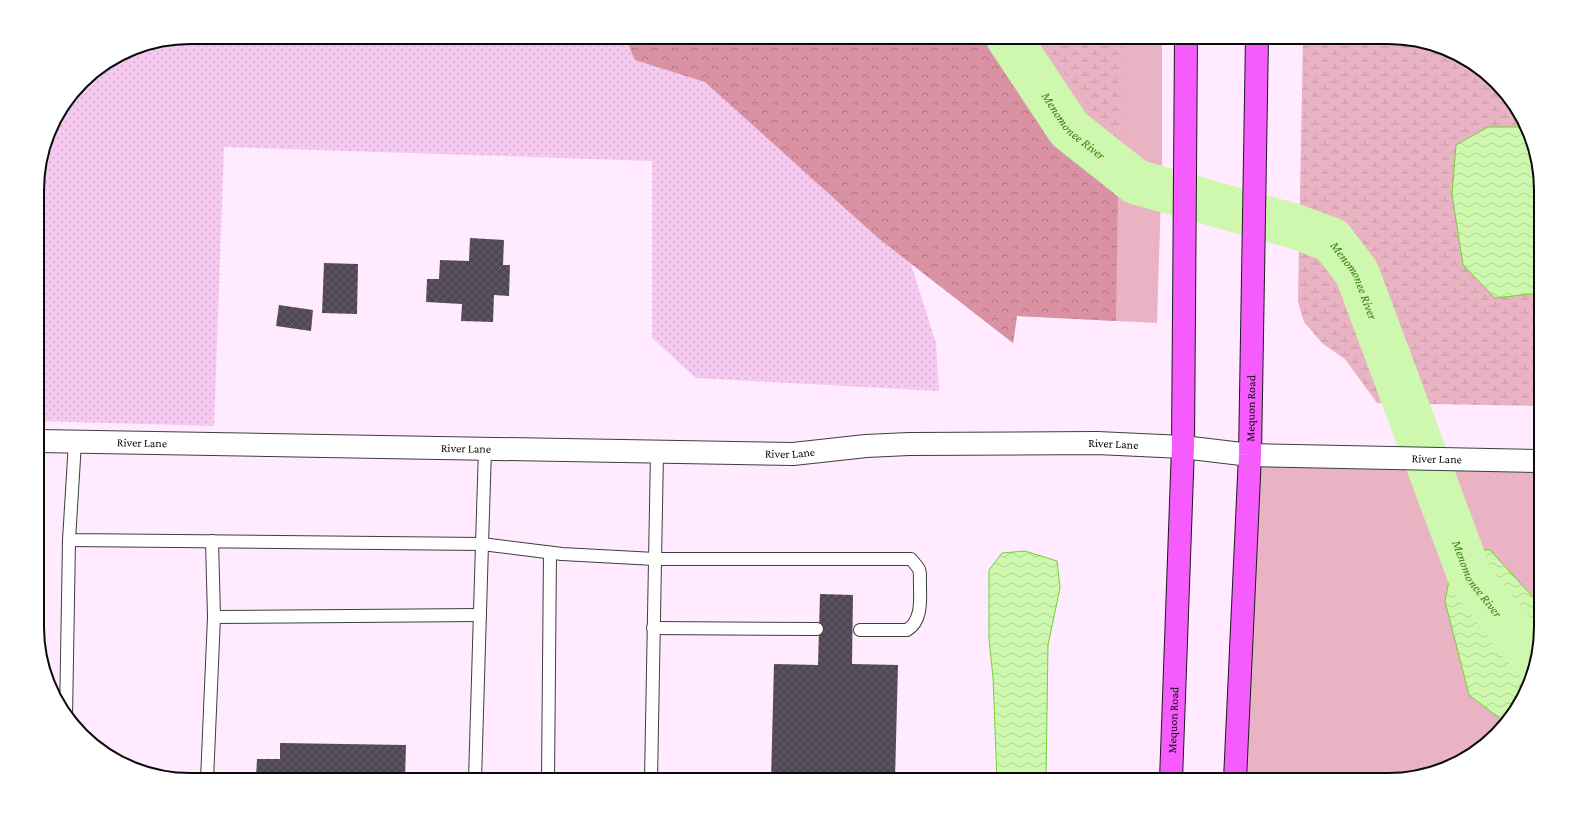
<svg xmlns="http://www.w3.org/2000/svg" width="1578" height="817" font-family="'Crimson Pro',serif">
	<style>
		.farmland { fill: url(#farmland-dots) }
		.grass { fill: #eab3c4 }
		.forest { fill: url(#forest-crowns) }
		.wetland { fill: url(#wetland-marsh) }
		.water { fill: url(#water-waves); stroke: #72d231 }
		.lines { fill: none; stroke-linecap: round; stroke-linejoin: round }
		.river { stroke: #cdf8ad; stroke-width: 45 }
		.building { fill: url(#building-cross-hatch) }
		.lane-casing { stroke: #3e3e3e; stroke-width: 14 }
		.street-casing { stroke: #3e3e3e; stroke-width: 24 }
		.primary-casing { stroke: #1c1c1c; stroke-width: 24 }
		.lane { stroke: #fff; stroke-width: 12 }
		.street { stroke: #fff; stroke-width: 22 }
		.primary { stroke: #f65bfe; stroke-width: 22 }
		.labels { text-anchor: middle; dominant-baseline: central; stroke-width: 4; stroke-linejoin: round; paint-order: stroke }
		.street-label { font-size: 12px; fill: #0b0b0b; stroke: #fff }
		.water-label { font-size: 13px; font-style: italic; fill: #3b8411; stroke: #fff }
		.rim { fill: none; stroke: #0b0b0b; stroke-width: 2 }
	</style>
	<defs>
		<pattern id="farmland-dots" width="8" height="8" patternUnits="userSpaceOnUse"><rect width="8" height="8" fill="#f5c9f0"/><path d="M2 2h.1M6 6h.1" fill="none" stroke="#d1abcc" stroke-width="1.8" stroke-linecap="round"/></pattern>
		<pattern id="forest-crowns" width="20" height="18" patternUnits="userSpaceOnUse"><rect width="20" height="18" fill="#db91a4"/><path d="M2 6a3 3 0 1 1 6 0M12 15a3 3 0 1 1 6 0" fill="none" stroke="#b07584"/></pattern>
		<pattern id="wetland-marsh" width="20" height="14" patternUnits="userSpaceOnUse"><rect width="20" height="14" fill="#eab3c4"/><path d="M1 5h8M5 5V1M11 12h8M15 12V8" fill="none" stroke="#c799a7"/></pattern>
		<pattern id="water-waves" width="16" height="10" patternUnits="userSpaceOnUse"><rect width="16" height="10" fill="#cdf8ad"/><path d="M0 5q4-4 8 0t8 0" fill="none" stroke="#afd394"/></pattern>
		<pattern id="building-cross-hatch" width="8" height="8" patternUnits="userSpaceOnUse"><rect width="8" height="8" fill="#4f4754"/><path d="M0 0l8 8M0 8l8-8" fill="none" stroke="#645d68"/></pattern>
	</defs>
	<rect width="100%" height="100%" fill="#ffeaff"/>
	<polygon class="farmland" points="207,37 625,37 635,60 705,82 878,238 911,264 936,343 939,391 696,378 652,338 652,161 224,147 214,426 38,421 37,180 53,122 89,75 132,49 180,39 207,41"/>
	<g class="grass">
		<polygon points="190,37 207,37 207,41 180,39"/>
		<polygon points="625,37 1146,37 1162,41 1162,162 1157,323 1017,316 1013,343 878,238 705,82 635,60"/>
		<polygon points="1250,455 1541,461 1541,627 1525,695 1503,728 1473,754 1437,772 1398,780 1235,780"/>
	</g>
	<polygon class="forest" points="625,37 988,37 1018,83 1043,114 1067,150 1092,174 1118,186 1116,321 1017,316 1013,343 878,238 705,82 635,60"/>
	<g class="wetland">
		<polygon points="1040,37 1123,37 1122,147 1102,132 1083,96 1060,68"/>
		<polygon points="1303,37 1388,37 1456,53 1489,75 1515,105 1540,170 1540,406 1377,403 1345,359 1323,344 1304,322 1298,302"/>
	</g>
	<g class="water">
		<polygon points="1522,124 1540,170 1540,293 1495,298 1463,265 1452,194 1456,145 1488,127 1520,127"/>
		<polygon points="1455,550 1490,550 1541,606 1541,627 1525,695 1506,723 1469,695 1445,601"/>
		<polygon points="1025,551 1057,561 1060,588 1048,645 1046,780 997,780 993,677 989,639 989,570 1002,553"/>
	</g>
	<g class="lines">
		<path class="river" id="s1" d="M 1008,37 L 1069,129 L 1136,182 L 1297,227 L 1332,240 L 1357,273 L 1471,579 L 1534,659"/>
	</g>
	<g class="building">
		<polygon points="470,238 504,240 503,265 510,265 509,296 494,295 493,322 461,321 462,304 426,302 427,279 439,279 440,260 469,261"/>
		<polygon points="324,263 358,264 357,314 322,313"/>
		<polygon points="279,305 313,310 311,331 276,326"/>
		<polygon points="820,594 853,595 852,664 898,665 895,780 771,780 774,664 818,665"/>
		<polygon points="280,743 406,745 405,780 229,780 229,776 256,777 257,759 280,759"/>
	</g>
	<g class="lines">
		<g class="lane-casing">
			<g id="lane">
				<polyline points="75,442 69,540 482,544 485,449"/>
				<polyline points="212,541 214,617"/>
				<polyline points="653,628 817,629"/>
				<polyline points="66,717 69,540"/>
				<polyline points="207,780 214,617 480,615"/>
				<path d="M 475,780 L 482,544 L 562,554 L 655,559 L 911,559 L 919,569 L 920,574 C 919,593 925,619 907,630 L 860,630"/>
				<polyline points="548,780 550,553"/>
				<polyline points="651,780 657,452"/>
			</g>
		</g>
		<g class="street-casing">
			<g id="street">
				<path id="s2" d="M 38,441 L 793,454 L 866,446 L 909,444 L 1097,443 L 1183,447 L 1250,455 L 1541,461"/>
			</g>
		</g>
		<g class="primary-casing">
			<g id="primary">
				<path id="s3" d="M 1171,780 L 1183,447 L 1186,37"/>
				<path id="s4" d="M 1235,780 L 1250,455 L 1257,37"/>
			</g>
		</g>
		<use href="#lane" class="lane"/>
		<use href="#street" class="street"/>
		<use href="#primary" class="primary"/>
	</g>
	<g class="labels">
		<g class="street-label">
			<text stroke="none"><textPath href="#s4" startOffset="372">Mequon Road</textPath></text>
			<text stroke="none"><textPath href="#s2" startOffset="104">River Lane</textPath></text>
			<text stroke="none"><textPath href="#s2" startOffset="1076">River Lane</textPath></text>
			<text stroke="none"><textPath href="#s2" startOffset="428">River Lane</textPath></text>
			<text stroke="none"><textPath href="#s2" startOffset="752">River Lane</textPath></text>
			<text stroke="none"><textPath href="#s2" startOffset="1400">River Lane</textPath></text>
			<text stroke="none"><textPath href="#s3" startOffset="60">Mequon Road</textPath></text>
		</g>
		<g class="water-label">
			<text stroke="none"><textPath href="#s1" startOffset="111">Menomonee River</textPath></text>
			<text stroke="none"><textPath href="#s1" startOffset="447">Menomonee River</textPath></text>
			<text stroke="none"><textPath href="#s1" startOffset="771">Menomonee River</textPath></text>
		</g>
	</g>
	<path d="M0 0H1578V817H0ZM190 44H1388A146 146 0 0 1 1534 190V627A146 146 0 0 1 1388 773H190A146 146 0 0 1 44 627V190A146 146 0 0 1 190 44Z" fill="#fff" fill-rule="evenodd"/>
	<path class="rim" d="M190 44H1388A146 146 0 0 1 1534 190V627A146 146 0 0 1 1388 773H190A146 146 0 0 1 44 627V190A146 146 0 0 1 190 44Z"/>
</svg>
